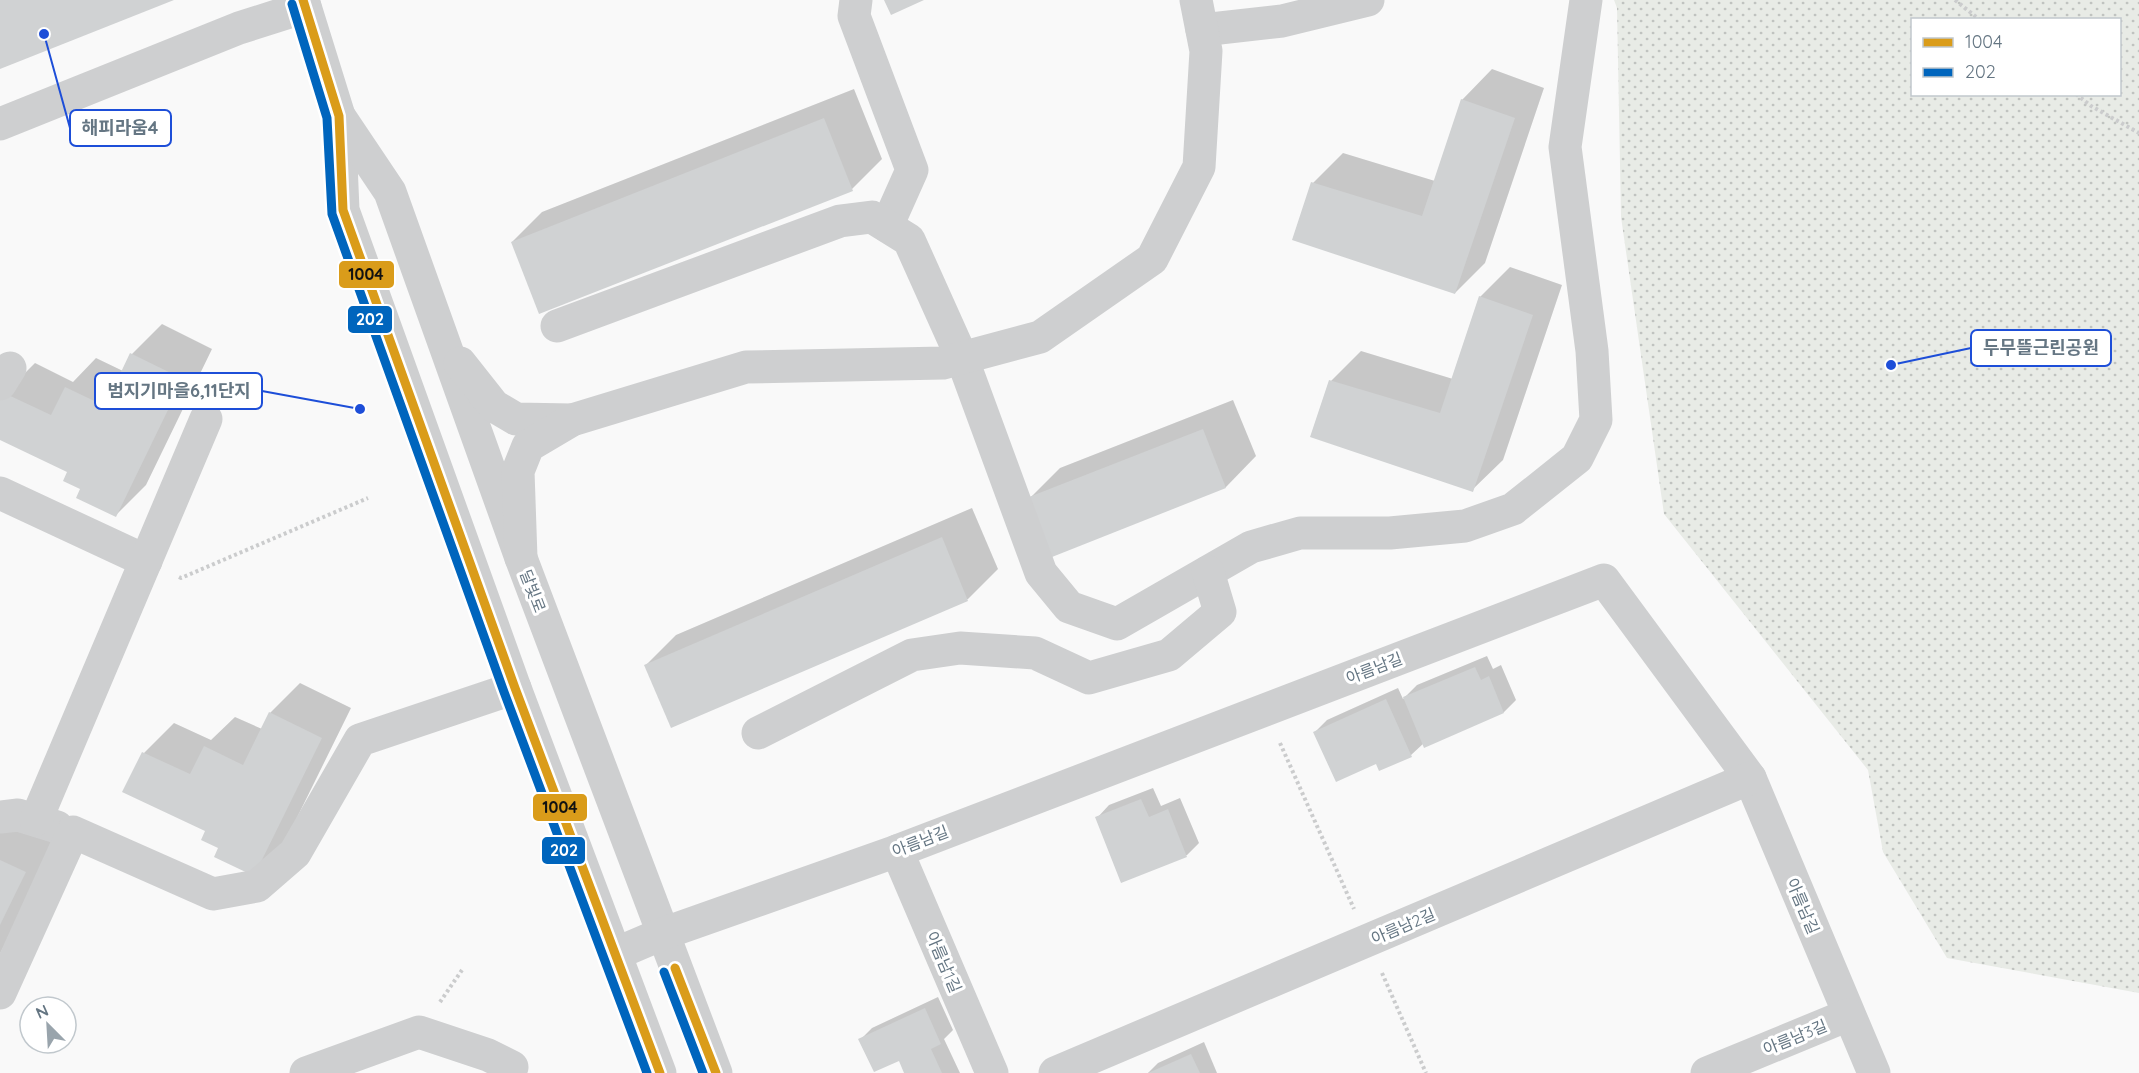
<svg xmlns="http://www.w3.org/2000/svg" width="2139" height="1073" font-family="Quicksand,'Noto Sans KR',sans-serif">
	<style>
		.park { fill: url(#park-dots); fill-rule: evenodd }
		.shadow { fill: #0003 }
		.building { fill: #d0d2d3 }
		.lines { fill: none; stroke-linecap: round; stroke-linejoin: round }
		.path { stroke: #cbcccd; stroke-width: 4; stroke-dasharray: 3 3; stroke-linecap: butt }
		.minor { stroke: #cecfd0; stroke-width: 33 }
		.bus-1-casing { stroke: #fff; stroke-width: 14 }
		.bus-2-casing { stroke: #fff; stroke-width: 14 }
		.bus-1 { stroke: #da9c1a; stroke-width: 9 }
		.bus-2 { stroke: #0065bd; stroke-width: 9 }
		.labels { text-anchor: middle; dominant-baseline: central; stroke-width: 6; stroke-linejoin: round; paint-order: stroke }
		.street-label { font-size: 16px; fill: #657683; stroke: #fff }
		.leader { fill: none; stroke: #1d4ed8; stroke-width: 2 }
		.callout-dot { fill: #1d4ed8; stroke: #fff; stroke-width: 2 }
		.callout { fill: #fff; stroke: #1d4ed8; stroke-width: 2 }
		.callout-label { font-size: 18px; text-anchor: middle; font-weight: bold; fill: #657683 }
		.line-badge { stroke: #fff; stroke-width: 2 }
		.badge-label { font-size: 16px; text-anchor: middle; font-weight: bold; fill: #fff }
		.pale-badge-label { font-size: 16px; text-anchor: middle; font-weight: bold; fill: #111 }
	</style>
	<defs>
		<pattern id="park-dots" width="8" height="8" patternUnits="userSpaceOnUse" patternTransform="scale(1.5)"><rect width="8" height="8" fill="#e8ebe6"/><path d="M2 2h.1M6 6h.1" fill="none" stroke="#c0c3c0" stroke-width="1.8" stroke-linecap="round"/></pattern>
	</defs>
	<rect width="100%" height="100%" fill="#f9f9f9"/>
	<path class="park" d="M 1614,0 L 2139,0 L 2139,993 L 1947,958 L 1883,852 L 1868,770 L 1664,514 L 1621,217 L 1617,8 ZM 1912,20 L 2120,20 L 2120,94 L 1912,94 Z"/>
	<g class="shadow">
		<polygon points="1492,69 1544,88 1485,263 1455,293 1313,183 1343,153 1435,181 1462,100"/>
		<polygon points="854,89 882,159 852,189 512,242 542,212"/>
		<polygon points="1510,267 1562,285 1503,460 1472,490 1331,381 1361,351 1453,379 1480,297"/>
		<polygon points="162,324 212,349 146,485 115,516 81,489 69,472 0,439 0,404 5,393 35,363 73,382 96,358 123,371 132,354"/>
		<polygon points="1233,400 1256,456 1226,487 1052,555 1030,498 1060,468"/>
		<polygon points="972,508 998,569 968,599 672,726 646,665 676,635"/>
		<polygon points="1487,656 1493,669 1501,665 1516,700 1504,712 1424,743 1411,755 1377,762 1315,732 1327,720 1398,688 1403,699 1417,685"/>
		<polygon points="300,683 351,708 284,844 254,874 220,847 207,830 124,791 144,753 174,723 211,740 235,717 262,729 270,713"/>
		<polygon points="1153,788 1161,806 1180,798 1199,843 1187,855 1122,881 1097,818 1109,805"/>
		<polygon points="0,821 55,842 0,954"/>
		<polygon points="938,997 953,1030 944,1039 960,1073 906,1073 899,1059 860,1040 872,1028"/>
		<polygon points="1204,1042 1217,1073 1148,1073 1158,1063"/>
	</g>
	<g class="building">
		<polygon points="0,0 174,0 0,69"/>
		<polygon points="884,0 924,0 891,15"/>
		<polygon points="1461,99 1515,118 1455,294 1292,240 1311,182 1422,216"/>
		<polygon points="824,118 853,191 539,314 511,242"/>
		<polygon points="1479,296 1533,315 1473,492 1310,437 1329,380 1440,413"/>
		<polygon points="130,353 183,379 116,517 76,498 80,489 63,481 67,472 0,440 0,400 4,393 51,415 65,387 105,406"/>
		<polygon points="1203,429 1226,488 1052,557 1029,497"/>
		<polygon points="942,537 968,601 671,728 644,665"/>
		<polygon points="1475,667 1481,680 1489,676 1504,713 1424,748 1403,697"/>
		<polygon points="1386,699 1412,757 1379,771 1376,764 1336,782 1313,732"/>
		<polygon points="269,712 322,738 254,876 214,857 218,848 201,840 205,831 122,792 142,752 190,774 204,746 243,765"/>
		<polygon points="1141,799 1149,817 1168,809 1187,857 1121,883 1095,817"/>
		<polygon points="0,860 26,872 0,925"/>
		<polygon points="925,1008 941,1044 931,1049 942,1073 904,1073 899,1061 874,1072 858,1039"/>
		<polygon points="1191,1054 1200,1073 1148,1073"/>
	</g>
	<g class="lines">
		<g class="path">
			<polyline points="1955,0 1980,20"/>
			<polyline points="2076,94 2091,106 2139,133"/>
			<polyline points="179,577 181,578 368,498"/>
			<polyline points="1280,743 1354,909"/>
			<polyline points="1382,973 1426,1073"/>
			<polyline points="440,1002 462,970"/>
		</g>
		<g class="minor">
			<polyline points="303,0 339,116 343,210 515,688 660,1073"/>
			<polyline points="856,0 854,16 912,170 887,226"/>
			<polyline points="1202,30 1282,21 1368,0"/>
			<polyline points="339,116 390,192 521,558 716,1073"/>
			<polyline points="0,124 239,28 305,7"/>
			<polyline points="557,326 840,221 872,217 909,240 962,358 1041,573 1069,607 1117,624 1251,547 1300,533 1390,533 1465,526 1513,509 1577,458 1596,420 1592,351 1565,147 1586,0"/>
			<polyline points="460,363 494,406 516,419 572,420"/>
			<polyline points="0,384 10,368"/>
			<polyline points="0,493 146,561"/>
			<polyline points="521,558 518,471 528,446 572,420 746,367 943,363 1040,337 1152,259 1199,167 1206,51 1196,0"/>
			<polyline points="758,733 912,655 960,648 1035,653 1089,678 1169,655 1220,612 1208,572"/>
			<polyline points="0,817 18,815 57,827"/>
			<polyline points="36,820 206,419"/>
			<polyline points="897,851 992,1073"/>
			<polyline points="615,954 662,934 897,851 1604,580 1750,778 1874,1073"/>
			<polyline points="0,993 73,832 213,894 257,886 295,853 360,740 515,688"/>
			<polyline points="306,1073 419,1032 488,1055 512,1067 508,1073"/>
			<polyline points="1055,1073 1750,778"/>
			<polyline points="1707,1073 1848,1015"/>
		</g>
		<g class="bus-1-casing">
			<g id="bus-1">
				<polyline points="303,0 339,116 343,210 515,688 660,1073"/>
				<polyline points="675,968 716,1073"/>
			</g>
		</g>
		<g class="bus-2-casing">
			<g id="bus-2">
				<polyline points="292,4 327,118 332,214 504,692 647,1073"/>
				<polyline points="664,972 703,1073"/>
			</g>
		</g>
		<use href="#bus-1" class="bus-1"/>
		<use href="#bus-2" class="bus-2"/>
	</g>
	<g class="labels">
		<g class="street-label">
			<text transform="translate(533 591) rotate(69)">달빛로</text>
			<text transform="translate(1374 668) rotate(-21)">아름남길</text>
			<text transform="translate(920 841) rotate(-21)">아름남길</text>
			<text transform="translate(1803 906) rotate(67)">아름남길</text>
			<text transform="translate(1403 926) rotate(-23)">아름남2길</text>
			<text transform="translate(944 962) rotate(67)">아름남1길</text>
			<text transform="translate(1795 1037) rotate(-22)">아름남3길</text>
		</g>
	</g>
	<path class="leader" d="M44 34L70 128M1891 365L1971 348M360 409L262 391"/>
	<g class="callout-dot">
		<circle cx="44" cy="34" r="6"/>
		<circle cx="1891" cy="365" r="6"/>
		<circle cx="360" cy="409" r="6"/>
	</g>
	<g class="callout">
		<rect x="70" y="110" width="101" height="36" rx="6"/>
		<rect x="1971" y="330" width="140" height="36" rx="6"/>
		<rect x="95" y="373" width="167" height="36" rx="6"/>
	</g>
	<g class="callout-label">
		<text x="120" y="134">해피라움4</text>
		<text x="2041" y="354">두무뜰근린공원</text>
		<text x="179" y="397">범지기마을6,11단지</text>
	</g>
	<g class="line-badge">
		<rect x="338" y="260" width="57" height="29" rx="6" fill="#da9c1a"/>
		<rect x="347" y="305" width="46" height="29" rx="6" fill="#0065bd"/>
		<rect x="532" y="793" width="56" height="29" rx="6" fill="#da9c1a"/>
		<rect x="541" y="836" width="45" height="29" rx="6" fill="#0065bd"/>
	</g>
	<g class="badge-label">
		<text x="370" y="325">202</text>
		<text x="564" y="856">202</text>
	</g>
	<g class="pale-badge-label">
		<text x="366" y="280">1004</text>
		<text x="560" y="813">1004</text>
	</g>
	<rect x="1911" y="18" width="210" height="78" fill="#ffffff" stroke="#c1c8cd" stroke-width="1.5"/>
	<rect x="1923" y="38" width="30" height="9" fill="#da9c1a" stroke="#c1c8cd" stroke-width="1.5"/>
	<text x="1965" y="48" font-size="18" fill="#657683">1004</text>
	<rect x="1923" y="68" width="30" height="9" fill="#0065bd" stroke="#c1c8cd" stroke-width="1.5"/>
	<text x="1965" y="78" font-size="18" fill="#657683">202</text>
	<g transform="translate(48 1025) rotate(336)"><circle r="28" fill="#ffffff" stroke="#c1c8cd" stroke-width="1.5"/>
	<path d="M0-4.5L10 22L0 15L-10 22Z" fill="#99a4ac"/>
	<text y="-9" font-size="16" font-weight="bold" text-anchor="middle" fill="#657683">N</text>
	</g>
</svg>
